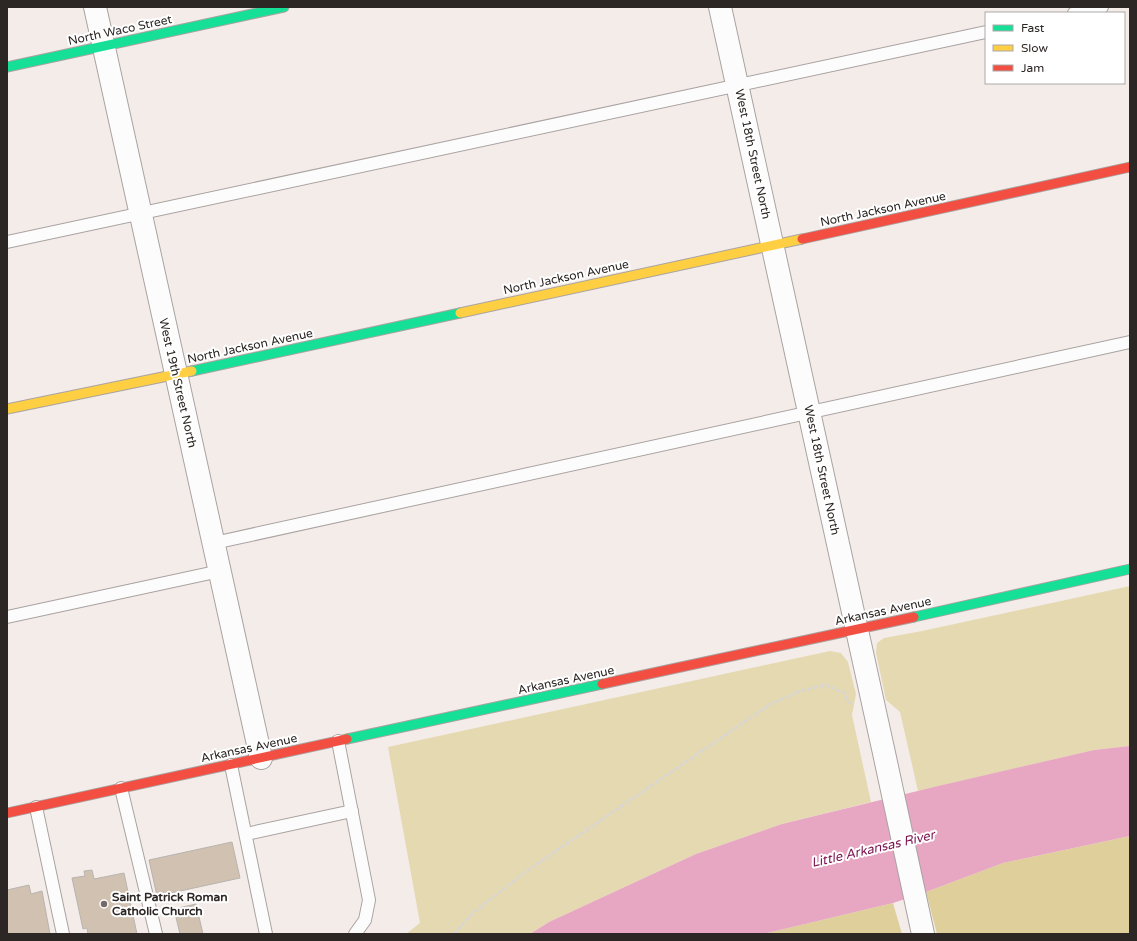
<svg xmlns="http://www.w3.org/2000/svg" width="1137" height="941" font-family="'Varela Round',sans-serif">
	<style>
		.green { fill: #e5d9b1 }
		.forest { fill: #dfd09b }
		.water { fill: #e7a6c2 }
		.building { fill: #d0c1b1; stroke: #b9b4b0 }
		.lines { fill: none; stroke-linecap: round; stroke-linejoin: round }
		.lane-casing { stroke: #a9a3a1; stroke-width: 14 }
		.street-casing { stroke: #a9a3a1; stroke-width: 24 }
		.fast-casing { stroke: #a9a3a1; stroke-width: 11 }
		.slow-casing { stroke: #a9a3a1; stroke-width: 11 }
		.jam-casing { stroke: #a9a3a1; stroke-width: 11 }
		.path { stroke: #d8d6d5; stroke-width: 2.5; stroke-dasharray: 4 2; stroke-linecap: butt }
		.lane { stroke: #fdfcfc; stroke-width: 12 }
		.street { stroke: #fdfcfc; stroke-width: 22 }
		.fast { stroke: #16e098; stroke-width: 9 }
		.slow { stroke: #ffcf43; stroke-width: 9 }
		.jam { stroke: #f24e42; stroke-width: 9 }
		.poi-dot { fill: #726b69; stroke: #fff; stroke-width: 1.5 }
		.labels { text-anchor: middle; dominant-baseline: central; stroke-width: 4; stroke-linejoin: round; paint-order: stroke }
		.street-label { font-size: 12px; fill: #2c2624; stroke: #fff }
		.poi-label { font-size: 12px; font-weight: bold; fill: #2c2624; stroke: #fff; text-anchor: start }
		.water-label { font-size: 13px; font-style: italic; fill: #7c1350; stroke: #fff }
	</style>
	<rect width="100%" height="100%" fill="#f4ece9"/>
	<g class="green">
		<polygon points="1130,586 1130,746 1094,750 918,791 900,712 886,700 876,653 877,643 884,638 922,631"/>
		<polygon points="830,651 841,653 848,662 856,694 852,715 871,802 782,824 696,854 549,922 530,934 406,934 420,923 388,747"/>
	</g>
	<g class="forest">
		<polygon points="1130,836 1130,934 937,934 926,892 1003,863"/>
		<polygon points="893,903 902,934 763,934"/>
	</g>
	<polygon class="water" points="1130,746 1130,836 1003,863 926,892 893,903 763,934 530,934 549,922 696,854 782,824 934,787 1094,750"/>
	<g class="building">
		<polygon points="232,842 240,878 157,896 149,860"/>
		<polygon points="92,870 94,879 124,873 137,934 88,934 87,928 83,929 72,878 85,876 84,871"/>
		<polygon points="29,885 31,894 42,891 50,934 7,934 7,890"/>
		<polygon points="196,904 203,934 180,934 174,909"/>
	</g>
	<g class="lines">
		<g class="lane-casing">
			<g id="lane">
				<polyline points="1074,13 1102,7"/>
				<polyline points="7,242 986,32"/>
				<polyline points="214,543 1130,342"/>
				<polyline points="7,617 220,571"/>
				<polyline points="338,741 369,900 365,920 355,934"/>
				<polyline points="231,765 266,934"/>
				<polyline points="121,788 156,934"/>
				<polyline points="36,807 63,934"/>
				<polyline points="246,834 352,811"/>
			</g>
		</g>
		<g class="street-casing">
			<g id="street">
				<polyline points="95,7 261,758"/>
				<polyline points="720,7 884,753 923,934"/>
			</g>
		</g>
		<g class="fast-casing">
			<g id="fast">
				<polyline points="7,67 284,7"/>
				<polyline points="192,371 460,313"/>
				<polyline points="914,617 1130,569"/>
				<polyline points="347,739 602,684"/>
			</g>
		</g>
		<g class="slow-casing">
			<g id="slow">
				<polyline points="460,313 802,239"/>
				<polyline points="7,409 192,371"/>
			</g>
		</g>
		<g class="jam-casing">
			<g id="jam">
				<polyline points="802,239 1130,167"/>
				<polyline points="602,684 914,617"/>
				<polyline points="7,813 347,739"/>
			</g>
		</g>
		<polyline class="path" points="454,934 472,914 521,875 769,705 800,691 826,685 844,693 850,704"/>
		<use href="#lane" class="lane"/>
		<use href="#street" class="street"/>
		<use href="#fast" class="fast"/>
		<use href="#slow" class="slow"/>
		<use href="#jam" class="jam"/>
	</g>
	<circle class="poi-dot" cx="104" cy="904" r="4"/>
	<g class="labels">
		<g class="street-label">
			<text transform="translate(120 30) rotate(-12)">North Waco Street</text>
			<text transform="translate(753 154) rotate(78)">West 18th Street North</text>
			<text transform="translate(883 209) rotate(-12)">North Jackson Avenue</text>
			<text transform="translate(566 277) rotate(-12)">North Jackson Avenue</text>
			<text transform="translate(250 346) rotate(-12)">North Jackson Avenue</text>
			<text transform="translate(178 383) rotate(77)">West 19th Street North</text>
			<text transform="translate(822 470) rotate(78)">West 18th Street North</text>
			<text transform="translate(883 611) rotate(-12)">Arkansas Avenue</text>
			<text transform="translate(566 680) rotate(-12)">Arkansas Avenue</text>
			<text transform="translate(249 748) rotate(-12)">Arkansas Avenue</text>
		</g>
		<g class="poi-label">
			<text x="112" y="897">Saint Patrick Roman<tspan x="112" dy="14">Catholic Church</tspan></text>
		</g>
		<g class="water-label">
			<text transform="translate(873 849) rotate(-13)">Little Arkansas River</text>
		</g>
	</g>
	<rect width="1137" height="941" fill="none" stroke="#2c2624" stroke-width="16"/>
	<rect x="985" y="12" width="140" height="72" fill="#ffffff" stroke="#aba8a7"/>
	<rect x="993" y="25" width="20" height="6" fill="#16e098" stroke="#aba8a7"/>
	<text x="1021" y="32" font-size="12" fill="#2c2624">Fast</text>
	<rect x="993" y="45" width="20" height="6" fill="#ffcf43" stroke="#aba8a7"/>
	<text x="1021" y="52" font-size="12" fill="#2c2624">Slow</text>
	<rect x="993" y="65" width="20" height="6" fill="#f24e42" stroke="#aba8a7"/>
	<text x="1021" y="72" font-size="12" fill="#2c2624">Jam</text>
</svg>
